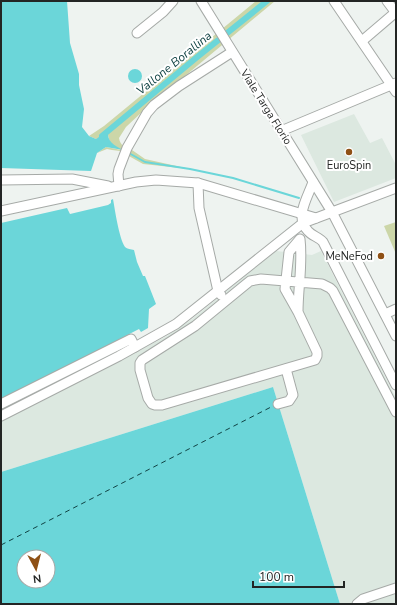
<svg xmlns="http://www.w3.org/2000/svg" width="397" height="605" font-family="'Nunito Sans',sans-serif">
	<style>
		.built { fill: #dce8e0 }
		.green { fill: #ccd6a8 }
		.water { fill: #6bd6d9; fill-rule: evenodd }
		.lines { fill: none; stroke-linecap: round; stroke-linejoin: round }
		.stream { stroke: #6bd6d9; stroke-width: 2 }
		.canal { stroke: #6bd6d9; stroke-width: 6 }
		.ferry { stroke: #104243; stroke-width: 1; stroke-dasharray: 5 4; stroke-linecap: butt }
		.minor-casing { stroke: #a6aaa7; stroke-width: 11 }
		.minor { stroke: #fff; stroke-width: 9 }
		.poi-dot { fill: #8f5015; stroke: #fff; stroke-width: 1.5 }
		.labels { text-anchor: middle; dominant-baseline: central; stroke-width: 4; stroke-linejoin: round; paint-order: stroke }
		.street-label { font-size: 11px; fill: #232524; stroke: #fff }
		.poi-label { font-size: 11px; fill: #232524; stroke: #fff }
		.water-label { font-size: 12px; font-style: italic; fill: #104243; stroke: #fff }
	</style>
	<rect width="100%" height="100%" fill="#eef3f0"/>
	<g class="built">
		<polygon points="354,114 370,143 382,138 396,165 396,178 334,202 301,135"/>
		<polygon points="276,251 312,255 321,251 396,398 396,604 340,604 273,387 1,472 1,421 167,336 192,319"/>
	</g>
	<g class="green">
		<path d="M 256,1 L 275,1 L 143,111 L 126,127 L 119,138 C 120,145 125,147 130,152 L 132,150 L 145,159 L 190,169 L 143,164 L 120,151 L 112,150 L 107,149 L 97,153 L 106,147 L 121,150 L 110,143 L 108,135 L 96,139 L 89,136 L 104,126 Z"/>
		<polygon points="396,222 396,254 384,226"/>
	</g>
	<g class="water">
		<path d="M 1,1 L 67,1 L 70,43 L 79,74 L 79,85 L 84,109 L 82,127 L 89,136 L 96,139 L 108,131 C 107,142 114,145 123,150 L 106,147 L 97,153 L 91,171 L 1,168 Z"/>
		<circle cx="135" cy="76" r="7"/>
		<path d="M 113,199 C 115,210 119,238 125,247 C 127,249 131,249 134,250 L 137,262 L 143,276 L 145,276 L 156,304 L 149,309 L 148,328 L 141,332 L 139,329 L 1,400 L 1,223 L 67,208 L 70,214 L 108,205 L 111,203 L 111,200 Z"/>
		<path d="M 273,387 L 340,604 L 1,604 L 1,472 ZM 24,557 L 48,557 L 48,581 L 24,581 Z"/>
	</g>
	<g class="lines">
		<polyline class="stream" points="127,152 145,162 190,169 233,178 299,198"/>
		<polyline class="canal" points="102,136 196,58 267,1"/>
		<polyline class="ferry" points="1,545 275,405"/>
		<g class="minor-casing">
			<g id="minor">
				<polyline points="201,1 332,212 396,336"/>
				<polyline points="334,1 396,92"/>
				<polyline points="387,1 396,13"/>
				<polyline points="137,33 163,12 173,1"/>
				<polyline points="362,41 396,12"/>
				<polyline points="281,131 396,83"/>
				<polyline points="1,180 72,179 108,186"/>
				<path d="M 313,182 C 308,197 294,217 308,231 C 312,236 319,237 323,242 L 396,385"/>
				<polyline points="198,183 199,208 218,291 221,295"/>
				<polyline points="119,186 118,174 119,169 127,148 147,113 154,105 179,86 232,52"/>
				<polyline points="1,211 136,182 156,180 198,183 316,218"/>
				<path d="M 298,312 C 298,288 303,263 300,239 L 289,252 L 285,289 L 298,312 L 317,352 L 317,356 L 315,360 L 162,405 L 155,405 L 152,404 L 148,398 L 140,370 L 140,363 L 142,360 L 195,326 L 245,285 L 250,281 L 261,279 L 322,284 L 330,288 L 333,291 L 396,412"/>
				<polyline points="385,314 396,309"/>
				<polyline points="1,404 131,339 135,347"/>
				<polyline points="278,404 289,401 293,395 286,369"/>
				<polyline points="1,416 119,356 176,324 303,223 396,188"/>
				<polyline points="357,604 363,599 396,588"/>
			</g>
		</g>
		<use href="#minor" class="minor"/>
	</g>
	<g class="poi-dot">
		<circle cx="349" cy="152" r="4"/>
		<circle cx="381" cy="256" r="4"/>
	</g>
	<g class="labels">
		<g class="street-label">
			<text transform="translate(266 107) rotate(58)">Viale Targa Florio</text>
		</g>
		<g class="poi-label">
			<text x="349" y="165">EuroSpin</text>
			<text x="373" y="256" text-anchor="end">MeNeFod</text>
		</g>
		<g class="water-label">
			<text transform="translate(174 63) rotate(-39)">Vallone Borallina</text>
		</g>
	</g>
	<rect width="397" height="605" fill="none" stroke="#232524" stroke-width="4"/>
	<g transform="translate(36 569) rotate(173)"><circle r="19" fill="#ffffff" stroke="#a7a8a7"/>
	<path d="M0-3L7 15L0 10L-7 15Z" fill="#8f5015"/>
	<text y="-6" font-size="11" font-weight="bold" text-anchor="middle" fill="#232524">N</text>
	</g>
	<path d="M253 581v6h91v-6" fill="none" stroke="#232524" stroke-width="2"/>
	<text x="259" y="581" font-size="12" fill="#232524" stroke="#ffffff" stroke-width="3" paint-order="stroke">100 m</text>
</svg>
